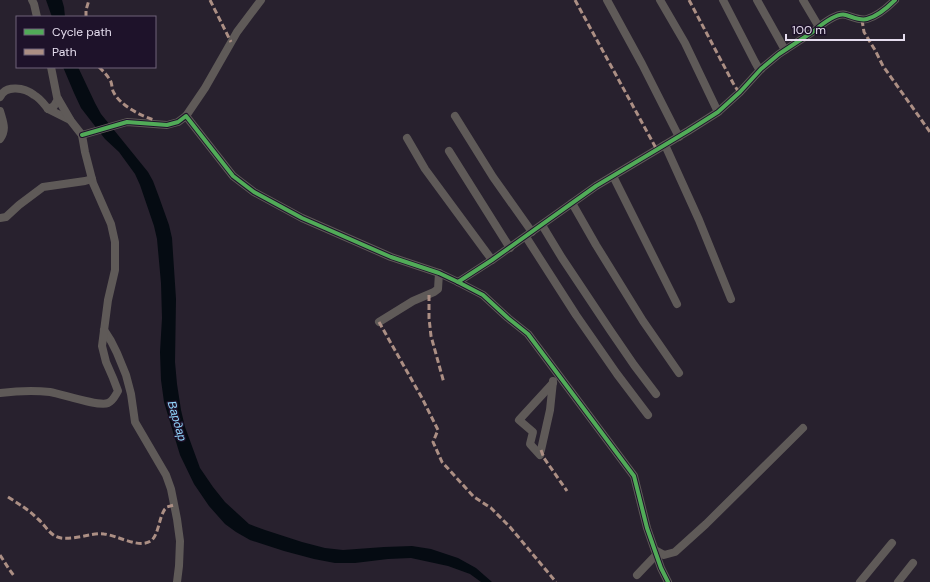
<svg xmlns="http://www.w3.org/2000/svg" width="930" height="582" font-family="'DM Sans',sans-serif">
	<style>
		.water { fill: #050b12 }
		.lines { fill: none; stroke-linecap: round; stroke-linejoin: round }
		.street { stroke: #5f5a58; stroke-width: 8 }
		.quiet { stroke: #ac8f84; stroke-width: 3; stroke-dasharray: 6 3; stroke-linecap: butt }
		.cycleway-casing { stroke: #1e122a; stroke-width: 6 }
		.cycleway { stroke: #51ab58; stroke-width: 4 }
		.labels { text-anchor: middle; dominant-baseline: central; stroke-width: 3; stroke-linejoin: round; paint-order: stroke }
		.water-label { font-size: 12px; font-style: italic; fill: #90d5fb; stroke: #1e122a }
	</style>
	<rect width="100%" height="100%" fill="#28212e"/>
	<g class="water">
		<polygon points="46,0 62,0 64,7 65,17 52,17"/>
		<polygon points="63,67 78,67 95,103 101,114 148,172 153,181 159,197 169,225 172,238 176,299 175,362 177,384 181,410 185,427 200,468 213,487 225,502 249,524 265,530 302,542 325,548 343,550 384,547 412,546 431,549 458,558 476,568 492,582 481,582 470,574 448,566 411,558 388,559 355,563 335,563 314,559 284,551 250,540 236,532 225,524 209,506 194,484 180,455 164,402 161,380 160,352 162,318 161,283 157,239 154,226 140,185 135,174 119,152 105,139 81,108 74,93"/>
	</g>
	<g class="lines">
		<g class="street">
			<polyline points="32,0 34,4 37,17"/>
			<polyline points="607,0 642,64 679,137"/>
			<polyline points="660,0 685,43 718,112"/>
			<polyline points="723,0 755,62 759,69 761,69"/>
			<polyline points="757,0 785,50"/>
			<polyline points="803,0 819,27"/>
			<path d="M 0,97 C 6,84 25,88 34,95 C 40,98 44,104 48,109 L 54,106 L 58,99"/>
			<polyline points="48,109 70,120"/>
			<path d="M 0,111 C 3,122 7,129 0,139"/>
			<polyline points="186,116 205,88 237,32 261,0"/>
			<polyline points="455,116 493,177 532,232"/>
			<polyline points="82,135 127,122 167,125 178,122 186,116 233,176 254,192 302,218 391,257 439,273 458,282 483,295 508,318 528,334 634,476 647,528 661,568 668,582"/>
			<polyline points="407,138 425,169 492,260"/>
			<polyline points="665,145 699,220 731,299"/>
			<polyline points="449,151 510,248"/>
			<polyline points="613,176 677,304"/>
			<polyline points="572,203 596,245 643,321 679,373"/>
			<polyline points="0,218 6,217 19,205 43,187 85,181 92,179"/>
			<polyline points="542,225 562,258 610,330 634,365 656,394"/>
			<polyline points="526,237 576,315 617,374 648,415"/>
			<path d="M 458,282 L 492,260 L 596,186 L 688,131 L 718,112 L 740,92 L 761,69 L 779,54 L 814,31 C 821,25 837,12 846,15 C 853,17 860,21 867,19 C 878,16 887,8 895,0"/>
			<polyline points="379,322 413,301 434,292 438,289 439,273"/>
			<polyline points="104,330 111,341 117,353 126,375 131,394 135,422 166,475 171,489 177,519 180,541 179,566 177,582"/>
			<path d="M 0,393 C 16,391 33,390 50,392 C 62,394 99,407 108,403 C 113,401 115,396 118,391 L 113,378 L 106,362 L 102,346 L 108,300 L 115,270 L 115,242 L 111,224 L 93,183 L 85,152 L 82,135 L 71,121 L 57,97 L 51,67"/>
			<polyline points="541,450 550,410 553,381"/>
			<polyline points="540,455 530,444 533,432 519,420 553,383"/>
			<polyline points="655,550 664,555 675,552 706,524 803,428"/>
			<polyline points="637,575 656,555"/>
			<polyline points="860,582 892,543"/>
			<polyline points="898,582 913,563"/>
		</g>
		<g class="quiet">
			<polyline points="210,0 231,42"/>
			<polyline points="575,0 657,150"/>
			<polyline points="689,0 733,83 738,91 740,92"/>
			<polyline points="86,17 86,10 89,0"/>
			<polyline points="862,20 864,32 875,50 883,66 930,132"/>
			<path d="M 99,67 C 104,72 108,76 111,82 C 112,85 112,88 113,91 C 119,105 141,116 154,120"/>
			<polyline points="429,295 429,318 431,336 444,383"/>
			<polyline points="379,322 422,398 438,430 433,442 442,462 474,497 491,508 510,527 556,582"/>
			<polyline points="541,450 544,458 567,491"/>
			<path d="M 8,497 C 19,504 29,510 38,519 C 44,524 49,533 55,536 C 68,543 91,532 104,534 C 117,535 140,550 152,540 C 159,533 159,517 165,509 L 167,507 L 174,505"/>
			<polyline points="0,555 9,569 14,576"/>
		</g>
		<g class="cycleway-casing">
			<g id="cycleway">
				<polyline points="82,135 127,122 167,125 178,122 186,116 233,176 254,192 302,218 391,257 439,273 458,282 483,295 508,318 528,334 634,476 647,528 661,568 668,582"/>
				<path d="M 458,282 L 492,260 L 596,186 L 688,131 L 718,112 L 740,92 L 761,69 L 779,54 L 814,31 C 821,25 837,12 846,15 C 853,17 860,21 867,19 C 878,16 887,8 895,0"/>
			</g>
		</g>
		<use href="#cycleway" class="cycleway"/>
	</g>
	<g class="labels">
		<g class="water-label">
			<text transform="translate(177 421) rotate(74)">Вардар</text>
		</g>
	</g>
	<rect x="16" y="16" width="140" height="52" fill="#1e122a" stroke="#6e6378"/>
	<rect x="24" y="29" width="20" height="6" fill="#51ab58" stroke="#6e6378"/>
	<text x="52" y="36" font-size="12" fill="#e5ddee">Cycle path</text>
	<rect x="24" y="49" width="20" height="6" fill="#ac8f84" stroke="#6e6378"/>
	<text x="52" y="56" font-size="12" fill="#e5ddee">Path</text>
	<path d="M786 34v6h118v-6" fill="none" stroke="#e5ddee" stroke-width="2"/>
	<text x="792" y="34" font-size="12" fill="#e5ddee" stroke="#1e122a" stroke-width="3" paint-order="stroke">100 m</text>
</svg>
